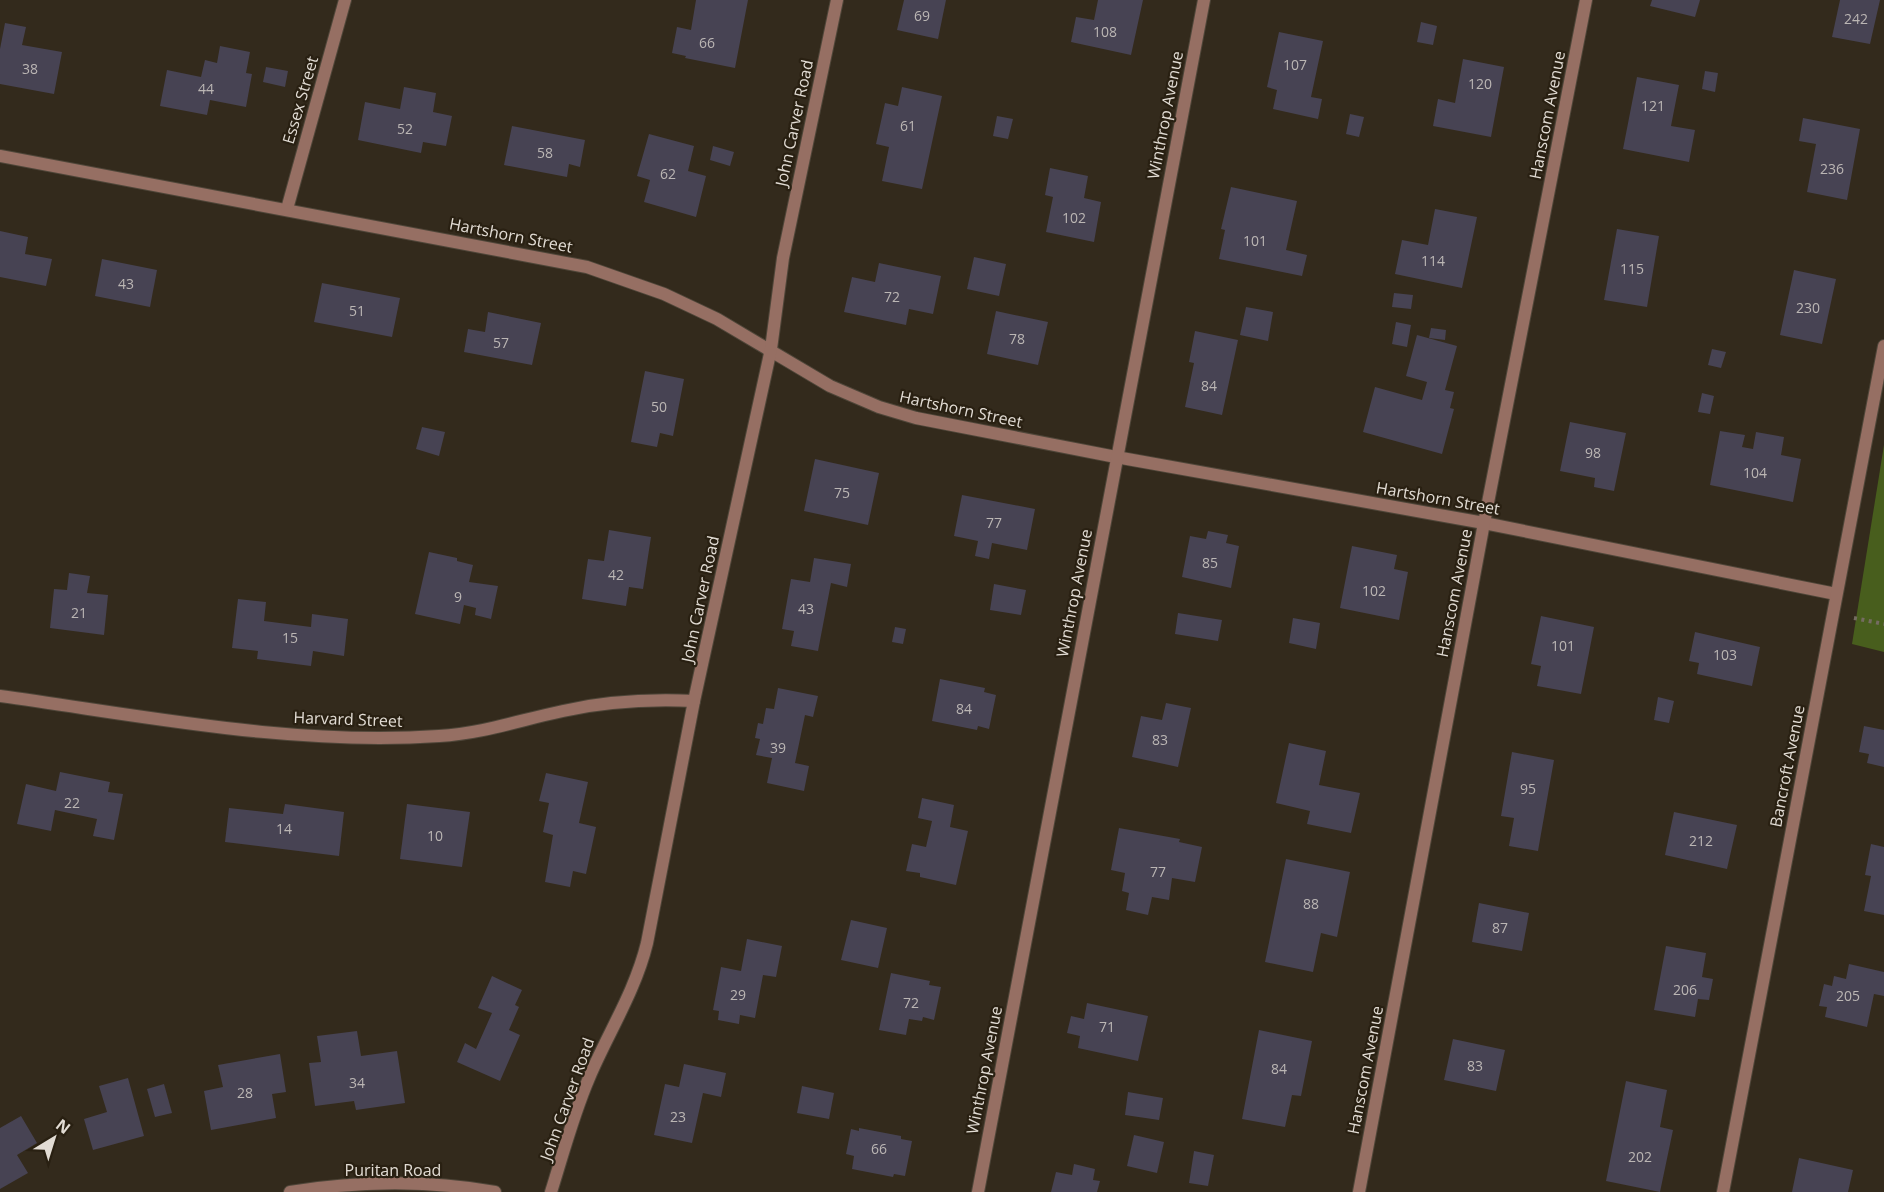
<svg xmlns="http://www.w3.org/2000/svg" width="1884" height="1192" font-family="'Open Sans',sans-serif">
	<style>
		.green { fill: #485e1d }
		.building { fill: #474353 }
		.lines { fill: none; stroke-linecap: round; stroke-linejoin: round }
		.minor-casing { stroke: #4f4639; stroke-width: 14 }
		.path { stroke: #746c60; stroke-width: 4; stroke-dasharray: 3 4.5; stroke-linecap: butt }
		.minor { stroke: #966f63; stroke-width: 12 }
		.labels { text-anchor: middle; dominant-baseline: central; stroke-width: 4.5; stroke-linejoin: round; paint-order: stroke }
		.number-label { font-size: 14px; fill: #bbb6b4 }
		.street-label { font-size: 16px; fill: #e2dcd4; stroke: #292012 }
	</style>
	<rect width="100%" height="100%" fill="#332a1c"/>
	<polygon class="green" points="1884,445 1884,652 1852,644"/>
	<g class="building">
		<polygon points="696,0 748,0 735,68 685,58 686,56 672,53 677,27 691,30"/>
		<polygon points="904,0 946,0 938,39 897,30"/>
		<polygon points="1098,0 1143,0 1131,55 1071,42 1076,17 1094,20"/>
		<polygon points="1652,0 1700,0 1695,17 1650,6"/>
		<polygon points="1840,0 1880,0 1870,44 1832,37"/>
		<polygon points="1421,22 1437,26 1433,45 1417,42"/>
		<polygon points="5,23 26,27 22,45 62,52 54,94 0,84 0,49"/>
		<polygon points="1279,32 1323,41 1311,97 1322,99 1318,119 1273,109 1277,90 1267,87"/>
		<polygon points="220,46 250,52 246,73 252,74 246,107 210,100 207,115 160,106 167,70 201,77 205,60 217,63"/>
		<polygon points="1463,59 1504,67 1491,137 1433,126 1438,99 1455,103"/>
		<polygon points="266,67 288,71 285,87 263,82"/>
		<polygon points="1705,71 1718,73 1715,92 1702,89"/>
		<polygon points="1637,77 1679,85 1671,126 1695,130 1689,162 1623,149"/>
		<polygon points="404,87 436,93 433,112 452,116 446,146 423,142 421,153 358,140 365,102 400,109"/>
		<polygon points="902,87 942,96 922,189 882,181 889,147 876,144 885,103 898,106"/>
		<polygon points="1350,114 1364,117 1359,137 1346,134"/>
		<polygon points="997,116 1013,119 1008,139 993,136"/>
		<polygon points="1803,118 1860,129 1847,200 1807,192 1816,144 1799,141"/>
		<polygon points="512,126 585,140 580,167 569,164 567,177 504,165"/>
		<polygon points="649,134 694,146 688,171 706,176 696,217 644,202 650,180 637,176"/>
		<polygon points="713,146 734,152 730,166 710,160"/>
		<polygon points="1050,168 1088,176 1084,198 1101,202 1094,242 1046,232 1053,197 1045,195"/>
		<polygon points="1231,187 1297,201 1286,250 1307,255 1302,276 1219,259 1225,230 1221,229"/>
		<polygon points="1435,209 1477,217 1462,288 1395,274 1402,240 1428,245"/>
		<polygon points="1617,229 1659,236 1647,307 1604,300"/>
		<polygon points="0,231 28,237 25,254 52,259 46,286 0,277"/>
		<polygon points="974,257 1006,264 999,296 967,289"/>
		<polygon points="102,259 157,270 150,307 95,296"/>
		<polygon points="879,263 941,276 933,314 909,309 906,325 844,312 852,277 875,282"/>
		<polygon points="1794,270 1836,279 1822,344 1780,335"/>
		<polygon points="322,283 400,298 392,337 314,322"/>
		<polygon points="1394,293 1413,295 1411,309 1392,307"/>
		<polygon points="1246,307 1273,312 1268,341 1240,335"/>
		<polygon points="996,311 1048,322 1038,365 987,354"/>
		<polygon points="488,312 541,323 532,365 464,352 468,329 485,332"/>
		<polygon points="1396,322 1411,325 1407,347 1392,344"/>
		<polygon points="1431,328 1446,330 1445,340 1429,338"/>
		<polygon points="1195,331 1238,340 1222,415 1185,407 1194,363 1189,362"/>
		<polygon points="1417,335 1457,346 1445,390 1454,392 1450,408 1454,409 1442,454 1363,432 1375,387 1422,400 1427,382 1406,376"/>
		<polygon points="1712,349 1726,352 1721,368 1708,365"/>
		<polygon points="645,371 684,379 673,436 660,433 657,447 631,442"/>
		<polygon points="1702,393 1714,396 1710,414 1698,412"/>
		<polygon points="1570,422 1626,433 1614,491 1594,487 1595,478 1560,471"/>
		<polygon points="422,427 445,432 439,456 416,449"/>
		<polygon points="1720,431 1745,435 1742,447 1753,449 1756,432 1784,437 1781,455 1801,459 1793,502 1710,485"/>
		<polygon points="815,459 879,473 868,525 804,511"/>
		<polygon points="962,495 1035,509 1027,550 992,543 989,559 975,556 978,541 954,536"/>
		<polygon points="609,530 651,537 643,589 629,587 626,606 582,599 588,559 604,561"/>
		<polygon points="1208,531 1228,535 1226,543 1239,546 1231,588 1182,577 1190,536 1206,539"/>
		<polygon points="1352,546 1397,555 1394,569 1408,572 1399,620 1340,608"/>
		<polygon points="429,552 457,558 457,561 473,565 469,582 498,586 491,619 475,615 476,608 464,605 460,624 415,614"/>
		<polygon points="814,558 851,564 847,587 831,583 818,651 791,646 794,631 782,629 791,579 810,582"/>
		<polygon points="69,573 90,576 87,593 108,595 104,635 50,628 54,589 67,590"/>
		<polygon points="994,584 1026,590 1021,615 990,610"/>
		<polygon points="238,599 266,602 264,621 311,627 312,614 348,619 344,656 313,651 311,666 257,659 258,651 232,648"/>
		<polygon points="1178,613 1222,620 1218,641 1175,634"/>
		<polygon points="1541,616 1594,627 1581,694 1537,686 1541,666 1531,664"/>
		<polygon points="1293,618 1320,623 1316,649 1289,643"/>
		<polygon points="895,627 906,629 903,644 892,642"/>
		<polygon points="1695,632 1760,647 1752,686 1697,674 1699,663 1689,661"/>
		<polygon points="940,679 985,688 984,692 996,695 989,729 978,726 977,730 932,721"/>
		<polygon points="778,688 818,696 813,717 805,715 795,763 809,766 804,791 767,783 772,758 756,755 760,739 755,738 758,723 763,724 766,708 774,709"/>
		<polygon points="1658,697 1674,701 1669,723 1654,720"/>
		<polygon points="1166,703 1191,708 1178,767 1132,757 1141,716 1162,720"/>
		<polygon points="1864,726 1884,730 1884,767 1867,763 1869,754 1859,752"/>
		<polygon points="1289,743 1326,751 1319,785 1360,793 1351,833 1307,824 1310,811 1276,803"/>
		<polygon points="1512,752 1554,760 1538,851 1509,846 1514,818 1501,816"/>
		<polygon points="60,772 110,782 108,792 123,794 114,840 93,836 97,819 55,810 51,831 17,824 26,784 56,791"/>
		<polygon points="546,773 588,782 579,823 596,827 586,874 573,871 570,887 545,882 553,835 543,832 549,803 539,801"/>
		<polygon points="922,798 954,805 950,827 968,831 956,885 920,877 920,873 906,871 912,844 926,847 932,821 918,818"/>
		<polygon points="285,804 344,812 339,856 225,842 229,808 283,814"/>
		<polygon points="407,804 470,812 462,867 400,859"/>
		<polygon points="1674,812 1737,825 1727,869 1665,855"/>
		<polygon points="1119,828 1180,839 1179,842 1202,847 1195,882 1172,878 1169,900 1152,897 1148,915 1126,910 1129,893 1122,891 1125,873 1111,870"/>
		<polygon points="1871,844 1884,847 1884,915 1864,911 1871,876 1865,875"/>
		<polygon points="1286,859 1350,872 1337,937 1321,933 1313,972 1265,962"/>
		<polygon points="1479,903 1529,913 1522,951 1472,942"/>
		<polygon points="851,920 887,928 878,968 841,960"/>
		<polygon points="747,939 782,946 776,977 763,975 755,1018 740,1015 739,1024 718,1020 719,1011 713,1010 721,967 741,971"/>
		<polygon points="1666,946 1706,953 1702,977 1713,979 1709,1000 1698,999 1695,1017 1654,1010"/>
		<polygon points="1849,964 1884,972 1884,996 1874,994 1867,1027 1825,1017 1827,1007 1819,1006 1824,984 1832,986 1834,976 1846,979"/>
		<polygon points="891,973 930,981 929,985 941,987 934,1020 923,1017 922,1021 909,1019 906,1035 879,1030"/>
		<polygon points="492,976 522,990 515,1005 519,1007 509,1030 520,1035 500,1081 457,1062 465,1043 476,1049 492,1013 478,1008"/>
		<polygon points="1087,1003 1148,1016 1138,1061 1078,1048 1080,1036 1067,1033 1071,1016 1084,1019"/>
		<polygon points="1259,1030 1312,1041 1301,1096 1292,1095 1285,1127 1242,1119"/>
		<polygon points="357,1031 361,1056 397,1051 405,1103 356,1110 354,1101 315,1106 309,1063 321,1062 317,1036"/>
		<polygon points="1453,1039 1505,1050 1496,1091 1444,1080"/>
		<polygon points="280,1054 286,1092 272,1094 276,1118 211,1130 204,1091 223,1087 218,1065"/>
		<polygon points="684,1064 726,1073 721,1097 703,1093 692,1143 654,1135 665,1084 679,1087"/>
		<polygon points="128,1078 144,1136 93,1150 84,1119 107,1112 99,1086"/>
		<polygon points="1626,1081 1667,1090 1660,1127 1673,1130 1660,1192 1606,1181"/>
		<polygon points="164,1084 172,1113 155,1117 147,1089"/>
		<polygon points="802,1086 834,1093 829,1119 797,1113"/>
		<polygon points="1128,1092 1163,1098 1159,1120 1125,1115"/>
		<polygon points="21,1116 37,1143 17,1155 28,1173 0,1189 0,1128"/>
		<polygon points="859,1128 901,1136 901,1139 912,1141 905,1176 894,1174 893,1177 852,1169 854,1156 846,1154 851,1129 859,1131"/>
		<polygon points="1134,1135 1164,1142 1157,1173 1127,1166"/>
		<polygon points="1194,1151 1214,1155 1208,1186 1189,1183"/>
		<polygon points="1799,1158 1853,1170 1848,1192 1792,1192"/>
		<polygon points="1074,1164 1095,1169 1093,1180 1100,1181 1097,1192 1051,1192 1056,1172 1072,1175"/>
	</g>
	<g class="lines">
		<g class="minor-casing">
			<g id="minor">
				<polyline points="0,156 587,267 664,294 717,319 830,386 879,407 916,418 1116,457 1484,523 1836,594"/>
				<polyline points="287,209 345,0"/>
				<path d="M 0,696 C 145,716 292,746 439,736 C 484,733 520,720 563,711 C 607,701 650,699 694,701"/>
				<path d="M 290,1192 C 358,1181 427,1180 495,1192"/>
				<path d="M 551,1192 C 563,1154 573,1115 589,1078 C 608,1033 635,992 647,943 L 694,701 L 771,349 L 783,258 L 837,0"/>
				<polyline points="978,1192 1204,0"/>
				<polyline points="1359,1192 1484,523 1586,0"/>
				<polyline points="1723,1192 1884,346"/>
			</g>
		</g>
		<polyline class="path" points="1854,618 1884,624"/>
		<use href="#minor" class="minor"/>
	</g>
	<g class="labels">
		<g class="number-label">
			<text x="922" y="15">69</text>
			<text x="1856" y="18">242</text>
			<text x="1105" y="31">108</text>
			<text x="707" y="42">66</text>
			<text x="1295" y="64">107</text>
			<text x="30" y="68">38</text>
			<text x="1480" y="83">120</text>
			<text x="206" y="88">44</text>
			<text x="1653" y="105">121</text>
			<text x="908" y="125">61</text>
			<text x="405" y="128">52</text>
			<text x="545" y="152">58</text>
			<text x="1832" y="168">236</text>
			<text x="668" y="173">62</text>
			<text x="1074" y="217">102</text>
			<text x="1255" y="240">101</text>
			<text x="1433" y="260">114</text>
			<text x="1632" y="268">115</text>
			<text x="126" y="283">43</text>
			<text x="892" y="296">72</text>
			<text x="1808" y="307">230</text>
			<text x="357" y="310">51</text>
			<text x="1017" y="338">78</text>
			<text x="501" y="342">57</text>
			<text x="1209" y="385">84</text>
			<text x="659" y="406">50</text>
			<text x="1593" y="452">98</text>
			<text x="1755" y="472">104</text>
			<text x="842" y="492">75</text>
			<text x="994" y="522">77</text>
			<text x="1210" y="562">85</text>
			<text x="616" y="574">42</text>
			<text x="1374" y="590">102</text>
			<text x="458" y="596">9</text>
			<text x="806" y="608">43</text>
			<text x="79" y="612">21</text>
			<text x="290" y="637">15</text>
			<text x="1563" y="645">101</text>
			<text x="1725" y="654">103</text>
			<text x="964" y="708">84</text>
			<text x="1160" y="739">83</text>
			<text x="778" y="747">39</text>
			<text x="1528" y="788">95</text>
			<text x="72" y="802">22</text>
			<text x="284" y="828">14</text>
			<text x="435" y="835">10</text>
			<text x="1701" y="840">212</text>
			<text x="1158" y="871">77</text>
			<text x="1311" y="903">88</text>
			<text x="1500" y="927">87</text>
			<text x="1685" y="989">206</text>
			<text x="738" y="994">29</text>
			<text x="1848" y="995">205</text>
			<text x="911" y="1002">72</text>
			<text x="1107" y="1026">71</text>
			<text x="1475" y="1065">83</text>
			<text x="1279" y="1068">84</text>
			<text x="357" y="1082">34</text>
			<text x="245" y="1092">28</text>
			<text x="678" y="1116">23</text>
			<text x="879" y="1148">66</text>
			<text x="1640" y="1156">202</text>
		</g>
		<g class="street-label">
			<text transform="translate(300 100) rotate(-74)">Essex Street</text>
			<text transform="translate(1165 115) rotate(-79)">Winthrop Avenue</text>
			<text transform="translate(1547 115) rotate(-79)">Hanscom Avenue</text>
			<text transform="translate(794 123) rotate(-78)">John Carver Road</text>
			<text transform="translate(511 235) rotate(11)">Hartshorn Street</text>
			<text transform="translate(961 409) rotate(12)">Hartshorn Street</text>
			<text transform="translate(1438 498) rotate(10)">Hartshorn Street</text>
			<text transform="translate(1074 593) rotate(-79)">Winthrop Avenue</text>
			<text transform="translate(1454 593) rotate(-79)">Hanscom Avenue</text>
			<text transform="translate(700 599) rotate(-78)">John Carver Road</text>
			<text transform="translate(348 719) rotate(2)">Harvard Street</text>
			<text transform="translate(1787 766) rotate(-79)">Bancroft Avenue</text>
			<text transform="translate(984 1070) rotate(-79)">Winthrop Avenue</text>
			<text transform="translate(1365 1070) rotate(-79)">Hanscom Avenue</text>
			<text transform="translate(567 1099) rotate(-70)">John Carver Road</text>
			<text x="393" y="1170">Puritan Road</text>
		</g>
	</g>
	<g transform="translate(54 1138) rotate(38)" stroke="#292012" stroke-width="4.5" paint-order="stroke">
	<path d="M0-4.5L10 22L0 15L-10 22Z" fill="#e2dcd4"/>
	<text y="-9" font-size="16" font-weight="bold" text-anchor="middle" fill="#e2dcd4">N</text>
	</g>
</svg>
